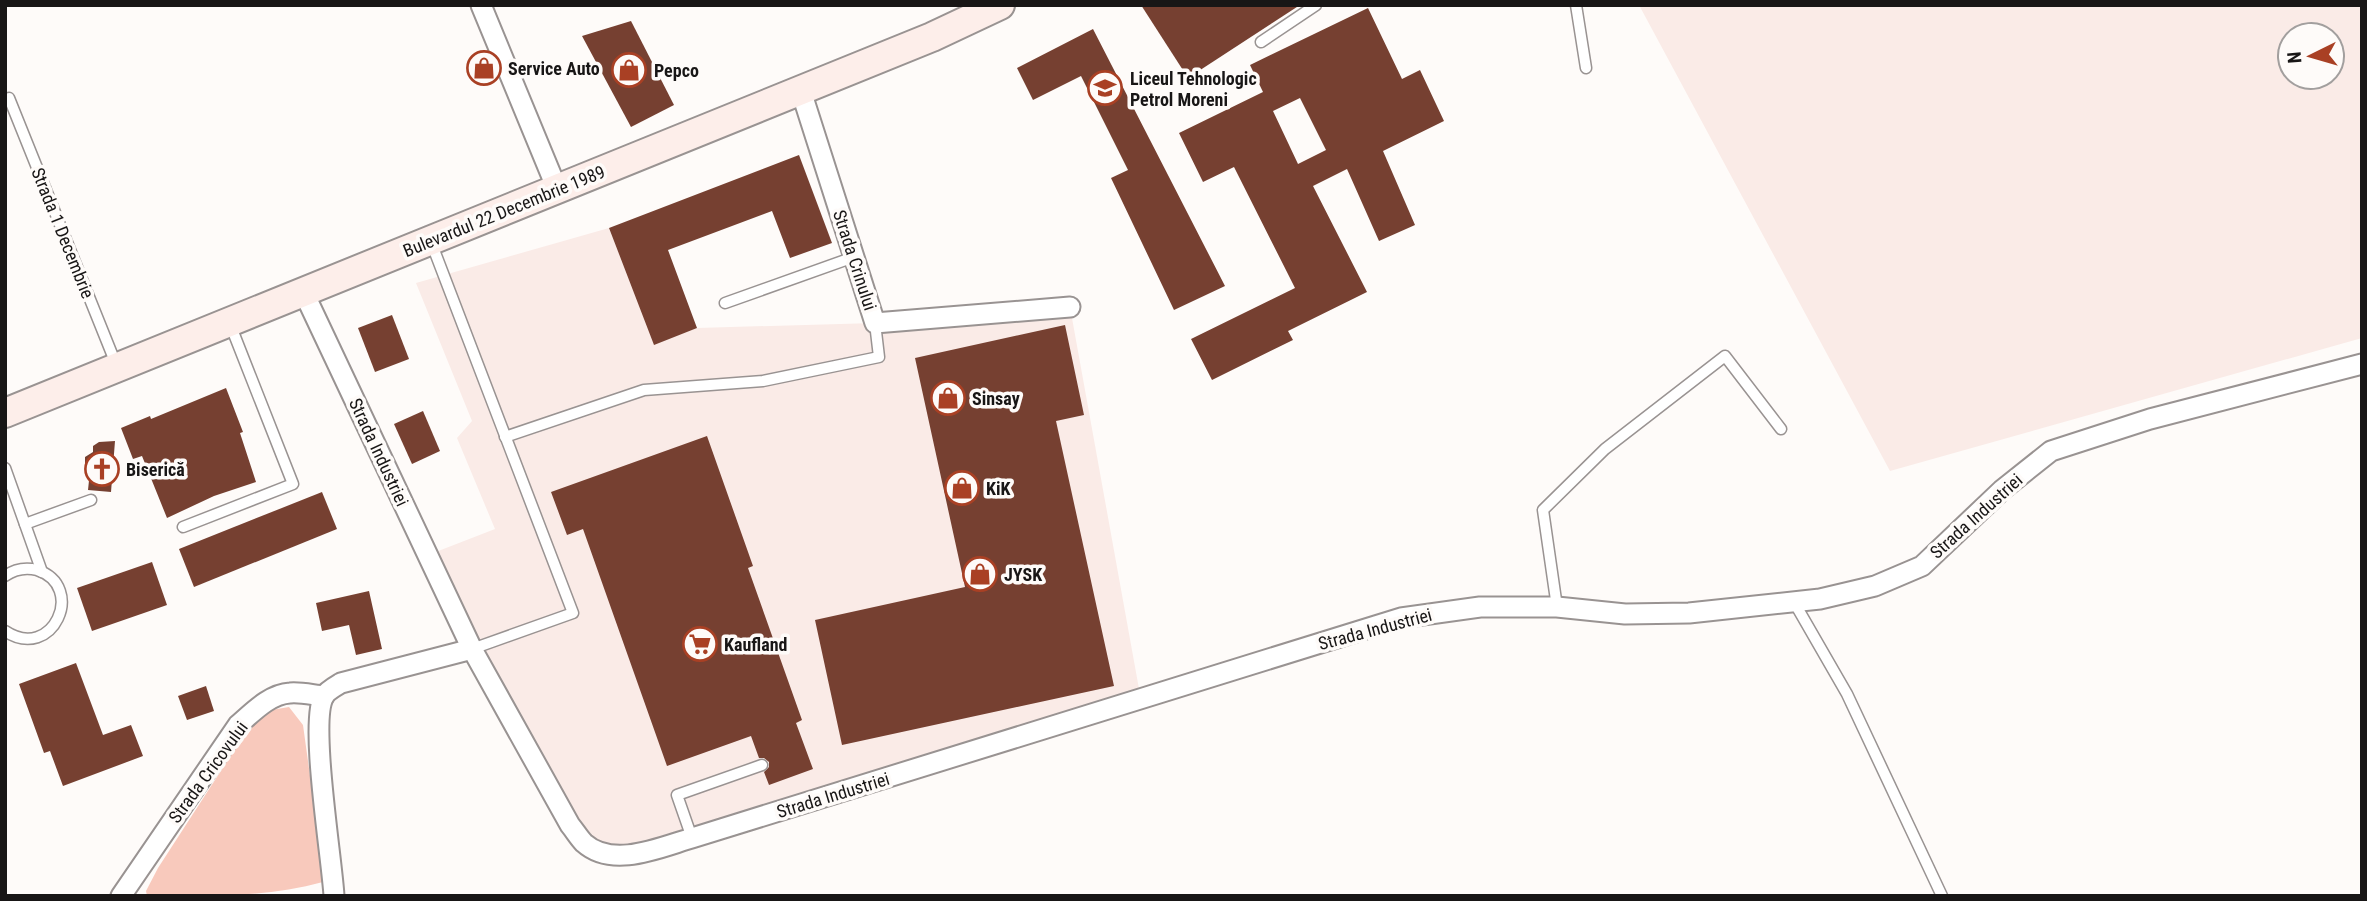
<svg xmlns="http://www.w3.org/2000/svg" width="2367" height="901" font-family="'Roboto Condensed',sans-serif">
	<style>
		.built { fill: #faebe7; fill-rule: evenodd }
		.green { fill: #f8c9bc }
		.building { fill: #764031; fill-rule: evenodd }
		.lines { fill: none; stroke-linecap: round; stroke-linejoin: round }
		.service-casing { stroke: #999392; stroke-width: 13 }
		.minor-casing { stroke: #999392; stroke-width: 23 }
		.secondary-casing { stroke: #999392; stroke-width: 32 }
		.service { stroke: #fff; stroke-width: 10 }
		.minor { stroke: #fff; stroke-width: 19 }
		.secondary { stroke: #fdeeea; stroke-width: 28 }
		.labels { text-anchor: middle; dominant-baseline: central; stroke-width: 7; stroke-linejoin: round; paint-order: stroke }
		.poi-label { font-size: 18px; font-weight: bold; fill: #181616; stroke: #fefbf9; text-anchor: start }
		.street-label { font-size: 18px; fill: #181616; stroke: #fefbf9 }
	</style>
	<rect width="100%" height="100%" fill="#fefbf9"/>
	<g class="built">
		<path d="M 1639,5 L 2362,5 L 2362,338 L 1890,471 ZM 2290,35 L 2332,35 L 2332,77 L 2290,77 Z"/>
		<polygon points="609,228 654,344 697,328 875,323 1070,307 1141,700 647,852 586,844 428,555 495,529 457,438 472,421 416,283"/>
	</g>
	<path class="green" d="M 289,707 L 303,725 L 323,870 L 323,882 C 265,898 206,896 147,896 L 146,891 L 158,868 L 248,729 L 271,710 Z"/>
	<g class="building">
		<polygon points="1141,5 1300,5 1188,78"/>
		<path d="M 1368,8 L 1402,79 L 1420,70 L 1444,121 L 1383,151 L 1415,225 L 1379,241 L 1347,169 L 1313,186 L 1367,292 L 1288,331 L 1293,340 L 1212,380 L 1191,339 L 1295,288 L 1234,167 L 1203,182 L 1179,133 L 1263,92 L 1250,65 ZM 1300,98 L 1326,150 L 1298,164 L 1273,111 Z"/>
		<polygon points="631,21 674,105 631,127 582,36"/>
		<polygon points="1093,29 1225,286 1174,310 1111,178 1128,170 1081,76 1033,100 1017,68"/>
		<polygon points="799,155 832,243 790,258 772,211 668,250 697,328 654,345 609,228"/>
		<polygon points="392,315 409,359 375,372 358,328"/>
		<polygon points="1065,325 1084,415 1056,421 1114,686 842,745 815,620 965,587 915,358"/>
		<polygon points="226,388 243,432 240,433 256,482 214,496 167,518 142,456 133,459 121,428 150,416 151,419"/>
		<polygon points="423,411 440,451 412,464 394,424"/>
		<polygon points="707,436 753,566 748,568 802,720 796,723 813,769 769,785 764,772 769,767 769,762 764,758 759,758 751,736 667,766 583,529 567,535 551,492"/>
		<polygon points="115,441 111,492 88,490 90,471 85,466 85,457 93,452 93,446 99,442"/>
		<polygon points="322,492 337,529 194,587 179,549"/>
		<polygon points="152,562 167,605 92,631 77,588"/>
		<polygon points="369,591 382,649 356,655 349,625 322,631 316,603"/>
		<polygon points="76,663 103,735 131,725 143,756 63,786 50,751 44,753 19,684"/>
		<polygon points="206,686 214,711 187,720 178,696"/>
	</g>
	<g class="lines">
		<g class="service-casing">
			<g id="service">
				<polyline points="1576,5 1586,68"/>
				<polyline points="1261,42 1316,5"/>
				<polyline points="5,99 9,98 116,364"/>
				<polyline points="431,242 573,613 472,649"/>
				<polyline points="725,303 854,257"/>
				<polyline points="505,437 644,390 763,381 879,357 875,323"/>
				<polyline points="5,468 42,572"/>
				<polyline points="25,524 91,500"/>
				<polyline points="183,527 293,484 230,324"/>
				<path d="M 5,576 C 15,569 25,567 37,570 C 87,586 53,663 5,631"/>
				<polyline points="1794,602 1847,694 1942,896"/>
				<polyline points="1557,607 1543,510 1605,449 1725,356 1781,429"/>
				<polyline points="692,838 677,795 762,765"/>
			</g>
		</g>
		<g class="minor-casing">
			<g id="minor">
				<polyline points="481,5 557,189"/>
				<polyline points="801,91 875,323 1070,307"/>
				<path d="M 304,293 L 472,649 L 570,825 C 575,831 579,838 584,843 C 613,869 661,847 692,838 L 1401,618 L 1480,607 L 1557,607 L 1625,614 L 1689,613 L 1820,599 L 1875,586 L 1922,566 L 2002,490 L 2051,451 L 2150,419 L 2362,364"/>
				<path d="M 121,896 L 238,725 C 253,712 270,694 290,693 C 301,692 313,695 324,696"/>
				<path d="M 334,896 C 332,859 309,721 324,696 C 327,691 336,686 341,683 L 472,649"/>
			</g>
		</g>
		<g class="secondary-casing">
			<polyline id="secondary" points="5,413 932,37 1000,5"/>
		</g>
		<use href="#service" class="service"/>
		<use href="#minor" class="minor"/>
		<use href="#secondary" class="secondary"/>
	</g>
	<defs>
		<g id="shop-ring" transform="scale(1.75)"><circle r="9.5" fill="#fefbf9" stroke="#a94024" stroke-width="1.5"/><path d="M-5-2.5h2.3a2.7 3.5 0 0 1 5.4 0H5L5.5 6h-11ZM-1.5-2.5h3a1.5 2.3 0 0 0-3 0Z" fill="#a94024"/></g>
		<g id="school-ring" transform="scale(1.75)"><circle r="9.5" fill="#fefbf9" stroke="#a94024" stroke-width="1.5"/><path d="M0-5L7-2L0 1L-7-2ZM-4 1L0 2.5L4 1V4Q0 6-4 4Z" fill="#a94024"/></g>
		<g id="church-ring" transform="scale(1.75)"><circle r="9.5" fill="#fefbf9" stroke="#a94024" stroke-width="1.5"/><path d="M-1.2-6h2.4v3.5h3.3v2.4h-3.3V6h-2.4V-.1h-3.3v-2.4h3.3Z" fill="#a94024"/></g>
		<g id="supermarket-ring" transform="scale(1.75)"><circle r="9.5" fill="#fefbf9" stroke="#a94024" stroke-width="1.5"/><path d="M-6-5.5h2.5l.6 2H6L4.5 2H-2.5L-4.4-4H-6ZM-1.5 3.2a1.3 1.3 0 1 0 .1 0ZM3 3.2a1.3 1.3 0 1 0 .1 0Z" fill="#a94024"/></g>
	</defs>
	<g fill-rule="evenodd">
		<use href="#shop-ring" x="484" y="68"/>
		<use href="#shop-ring" x="629" y="70"/>
		<use href="#school-ring" x="1105" y="88"/>
		<use href="#shop-ring" x="948" y="398"/>
		<use href="#church-ring" x="102" y="469"/>
		<use href="#shop-ring" x="962" y="488"/>
		<use href="#shop-ring" x="980" y="574"/>
		<use href="#supermarket-ring" x="700" y="644"/>
	</g>
	<g class="labels">
		<g class="poi-label">
			<text x="508" y="68">Service Auto</text>
			<text x="654" y="70">Pepco</text>
			<text x="1130" y="78">Liceul Tehnologic<tspan x="1130" dy="21">Petrol Moreni</tspan></text>
			<text x="972" y="398">Sinsay</text>
			<text x="126" y="469">Biserică</text>
			<text x="986" y="488">KiK</text>
			<text x="1004" y="574">JYSK</text>
			<text x="724" y="644">Kaufland</text>
		</g>
		<g class="street-label">
			<text transform="translate(504 211) rotate(-22)">Bulevardul 22 Decembrie 1989</text>
			<text transform="translate(63 233) rotate(68)">Strada 1 Decembrie</text>
			<text transform="translate(855 260) rotate(72)">Strada Crinului</text>
			<text transform="translate(379 452) rotate(65)">Strada Industriei</text>
			<text transform="translate(1976 516) rotate(-42)">Strada Industriei</text>
			<text transform="translate(1375 629) rotate(-15)">Strada Industriei</text>
			<text transform="translate(208 772) rotate(-54)">Strada Cricovului</text>
			<text transform="translate(833 795) rotate(-17)">Strada Industriei</text>
		</g>
	</g>
	<rect width="2367" height="901" fill="none" stroke="#181616" stroke-width="14"/>
	<g transform="translate(2311 56) rotate(265)"><circle r="33" fill="#fefbf9" stroke="#a29f9e" stroke-width="2"/>
	<path d="M0-5L12 26L0 18L-12 26Z" fill="#a94024"/>
	<text y="-10" font-size="19" font-weight="bold" text-anchor="middle" fill="#181616">N</text>
	</g>
</svg>
